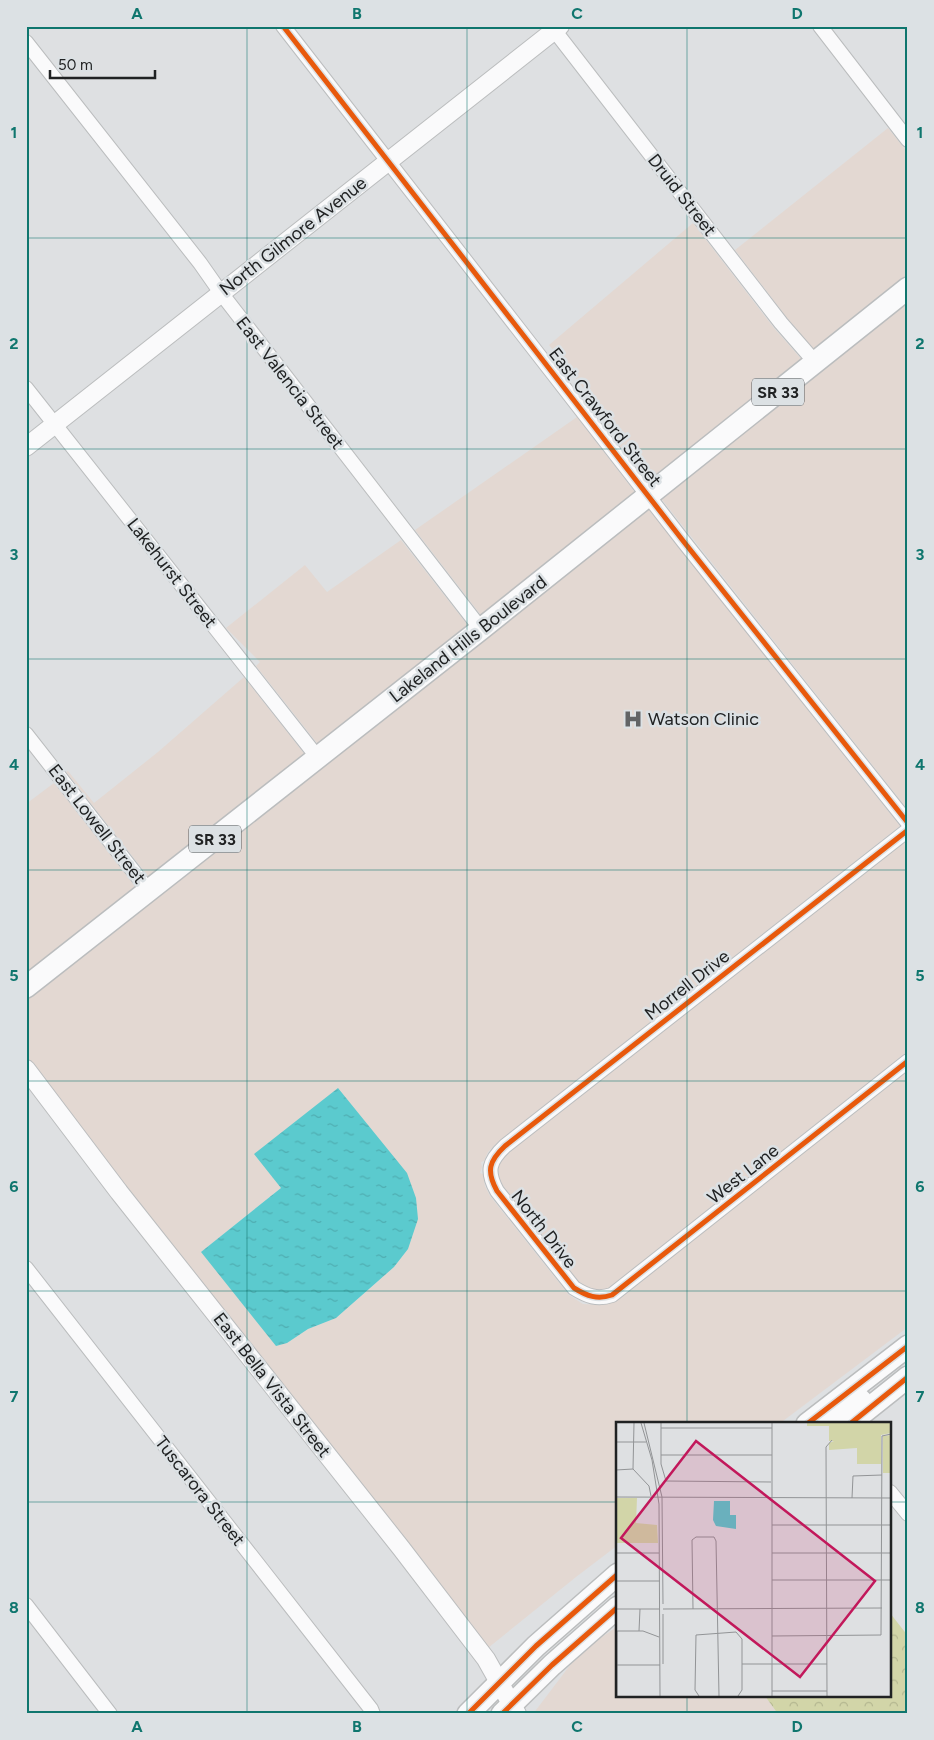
<svg xmlns="http://www.w3.org/2000/svg" width="934" height="1740" font-family="Figtree,sans-serif">
	<style>
		.commercial { fill: #e3d8d2; fill-rule: evenodd }
		.park { fill: url(#park-crowns) }
		.water { fill: url(#water-ripples) }
		.lines { fill: none; stroke-linecap: round; stroke-linejoin: round }
		.minor-casing { stroke: #bbbdbe; stroke-width: 16 }
		.tertiary-casing { stroke: #bbbdbe; stroke-width: 20 }
		.primary-casing { stroke: #bbbdbe; stroke-width: 24 }
		.minor { stroke: #fafafb; stroke-width: 14 }
		.tertiary { stroke: #fafafb; stroke-width: 18 }
		.primary { stroke: #fafafb; stroke-width: 21 }
		.cycleway-casing { stroke: #dce1e4; stroke-width: 8 }
		.cycleway { stroke: #e8590c; stroke-width: 5 }
		.grid { fill: none; stroke: #0f766e; stroke-width: 1; stroke-opacity: 0.55 }
		.labels { text-anchor: middle; dominant-baseline: central; stroke-width: 5; stroke-linejoin: round; paint-order: stroke }
		.shield { fill: #dce1e4; stroke: #585b5d; stroke-width: 1 }
		.shield-label { font-size: 16px; font-weight: bold; fill: #202223 }
		.street-label { font-size: 18px; fill: #202223; stroke: #dce1e4 }
		.poi-label { font-size: 18px; fill: #202223; stroke: #dce1e4; text-anchor: start }
		.inset-road { fill: none; stroke: #929496; stroke-width: 1 }
		.view { fill: #c2185b; fill-opacity: 0.15; stroke: #c2185b; stroke-width: 2.5 }
		.inset-edge { fill: none; stroke: #202223; stroke-width: 2.5 }
		.neatline { fill: none; stroke: #0f766e; stroke-width: 2 }
		.grid-label { font-size: 16px; text-anchor: middle; font-weight: bold; fill: #0f766e }
	</style>
	<defs>
		<pattern id="park-crowns" width="20" height="18" patternUnits="userSpaceOnUse" patternTransform="scale(1.25)"><rect width="20" height="18" fill="#d2d5a8"/><path d="M2 6a3 3 0 1 1 6 0M12 15a3 3 0 1 1 6 0" fill="none" stroke="#b4b790"/></pattern>
		<pattern id="water-ripples" width="26" height="14" patternUnits="userSpaceOnUse" patternTransform="scale(1.25)"><rect width="26" height="14" fill="#5bcace"/><path d="M2 4q2-2 4 0t4 0M15 11q2-2 4 0t4 0" fill="none" stroke="#4fadb1"/></pattern>
	</defs>
	<rect width="100%" height="100%" fill="#dee0e2"/>
	<g class="commercial">
		<polygon points="888,128 908,153 908,279 816,352 787,318 735,250"/>
		<polygon points="693,223 774,328 804,362 650,485 590,408 596,404 549,345"/>
		<polygon points="908,297 908,810 659,496"/>
		<polygon points="577,417 637,495 483,618 415,530"/>
		<path d="M 646,506 L 900,826 L 499,1141 L 488,1152 L 484,1161 L 481,1162 L 482,1167 L 480,1173 L 483,1174 L 485,1186 L 490,1196 L 569,1295 L 583,1304 L 602,1305 L 616,1301 L 908,1070 L 908,1327 L 779,1424 L 618,1424 L 618,1545 L 576,1577 L 488,1648 L 126,1187 L 26,1056 L 26,996 ZM 281,1188 L 408,1249 L 394,1267 L 336,1318 L 308,1329 L 287,1343 L 201,1252 Z"/>
		<polygon points="401,540 470,628 320,747 256,666 260,662 226,628 305,565 327,592"/>
		<polygon points="244,677 307,757 151,880 66,772 68,771 94,803 158,752"/>
		<polygon points="54,783 138,890 26,978 26,804"/>
		<polygon points="908,839 908,1051 609,1288 603,1290 590,1289 579,1282 503,1186 500,1179 498,1167 500,1160 510,1151"/>
		<polygon points="618,1626 618,1696 765,1696 778,1714 533,1714 580,1652"/>
	</g>
	<polygon class="park" points="890,1613 908,1636 908,1714 778,1714 765,1696 890,1696"/>
	<polygon class="water" points="338,1088 407,1173 416,1198 418,1219 408,1249 394,1267 336,1318 308,1329 287,1343 276,1346 201,1252 281,1188 254,1154"/>
	<g class="lines">
		<g class="minor-casing">
			<g id="minor">
				<polyline points="283,26 684,542 908,823"/>
				<polyline points="551,26 781,323 815,362"/>
				<polyline points="820,26 908,140"/>
				<polyline points="26,42 200,263 221,293 481,629"/>
				<polyline points="26,388 318,758"/>
				<polyline points="26,734 149,891"/>
				<path d="M 908,830 L 505,1146 C 489,1161 486,1171 497,1191 L 574,1288 C 587,1296 597,1300 612,1295 L 908,1061"/>
				<polyline points="26,1268 371,1709 373,1714"/>
				<polyline points="890,1492 908,1514"/>
				<polyline points="26,1605 110,1714"/>
			</g>
		</g>
		<g class="tertiary-casing">
			<g id="tertiary">
				<polyline points="26,447 560,26"/>
				<polyline points="26,1069 119,1192 401,1548 486,1659 517,1714"/>
			</g>
		</g>
		<g class="primary-casing">
			<g id="primary">
				<polyline points="26,987 481,629 908,288"/>
				<polyline points="854,1420 908,1377"/>
				<polyline points="807,1424 908,1346"/>
				<polyline points="838,1424 840,1416 861,1400"/>
				<polyline points="468,1714 536,1646 618,1574"/>
				<polyline points="502,1714 552,1665 618,1607"/>
			</g>
		</g>
		<use href="#minor" class="minor"/>
		<use href="#tertiary" class="tertiary"/>
		<use href="#primary" class="primary"/>
		<g class="cycleway-casing">
			<g id="cycleway">
				<polyline points="283,26 684,542 908,823"/>
				<path d="M 908,830 L 505,1146 C 489,1161 486,1171 497,1191 L 574,1288 C 587,1296 597,1300 612,1295 L 908,1061"/>
				<polyline points="807,1424 908,1346"/>
				<polyline points="850,1424 908,1377"/>
				<polyline points="468,1714 536,1646 618,1574"/>
				<polyline points="502,1714 552,1665 618,1607"/>
			</g>
		</g>
		<use href="#cycleway" class="cycleway"/>
	</g>
	<path class="grid" d="M 247,26 L 247,1714M 467,26 L 467,1714M 687,26 L 687,1424M 26,238 L 908,238M 26,449 L 908,449M 26,659 L 908,659M 26,870 L 908,870M 26,1081 L 908,1081M 26,1291 L 908,1291M 26,1502 L 618,1502M 890,1502 L 908,1502M 687,1696 L 687,1714"/>
	<defs>
		<g id="hospital-bare" transform="scale(1.5)"><path d="M-5-5h3v3.5h4V-5h3V5h-3V1.5h-4V5h-3Z" fill="#626466" stroke="#dce1e4" stroke-width="2.5" paint-order="stroke"/></g>
	</defs>
	<g fill-rule="evenodd">
		<use href="#hospital-bare" x="633" y="719"/>
	</g>
	<g class="labels">
		<g class="shield">
			<rect x="752" y="378.5" width="52" height="27" rx="4"/>
			<rect x="189" y="825.5" width="52" height="27" rx="4"/>
		</g>
		<g class="shield-label">
			<text x="778" y="392">SR 33</text>
			<text x="215" y="839">SR 33</text>
		</g>
		<g class="street-label">
			<text transform="translate(682 195) rotate(52)">Druid Street</text>
			<text transform="translate(293 236) rotate(-38)">North Gilmore Avenue</text>
			<text transform="translate(290 383) rotate(52)">East Valencia Street</text>
			<text transform="translate(605 417) rotate(52)">East Crawford Street</text>
			<text transform="translate(172 573) rotate(52)">Lakehurst Street</text>
			<text transform="translate(468 639) rotate(-38)">Lakeland Hills Boulevard</text>
			<text transform="translate(97 824) rotate(52)">East Lowell Street</text>
			<text transform="translate(687 985) rotate(-38)">Morrell Drive</text>
			<text transform="translate(743 1174) rotate(-38)">West Lane</text>
			<text transform="translate(544 1229) rotate(52)">North Drive</text>
			<text transform="translate(272 1385) rotate(52)">East Bella Vista Street</text>
			<text transform="translate(200 1491) rotate(52)">Tuscarora Street</text>
		</g>
		<g class="poi-label">
			<text x="648" y="719">Watson Clinic</text>
		</g>
	</g>
	<g transform="translate(616 1422)">
		<rect width="275" height="275" fill="#dee0e2"/>
		<path d="M 191,1 L 275,1 L 275,11 L 265,13 L 265,42 L 241,42 L 241,26 L 213,28 L 213,21 L 218,19 L 213,19 L 213,4 L 191,4 ZM 275,13 L 275,51 L 267,51 L 267,14 ZM 0,76 L 21,76 L 20,101 L 41,103 L 42,121 L 0,121 Z" fill="#d2d5a8"/>
		<path d="M 98,79 L 114,79 L 114,93 L 120,93 L 120,107 L 100,104 L 97,98 Z" fill="#5bcace"/>
		<path class="inset-road" d="M 25,1 L 36,38 L 43,82 L 44,274M 28,1 L 46,75 L 47,182M 45,1 L 45,42 L 50,59 L 155,60M 156,1 L 156,274M 45,6 L 156,6M 0,20 L 30,20M 45,33 L 156,33M 17,47 L 18,1M 17,47 L 33,64 L 35,74M 0,48 L 17,47M 0,75 L 275,76M 236,76 L 237,54 L 266,53M 156,103 L 275,103M 0,131 L 43,131M 156,131 L 275,131M 156,158 L 275,158M 0,159 L 44,159M 0,187 L 44,187M 47,187 L 266,186M 77,187 L 76,118 L 80,115 L 98,115 L 100,119 L 103,274M 47,192 L 47,242M 0,209 L 27,209 L 43,215M 23,209 L 24,187M 156,214 L 265,213 L 266,14 L 275,12M 126,242 L 211,242M 1,243 L 44,243M 156,269 L 211,269M 1,274 L 1,209M 83,274 L 79,268 L 80,213 L 120,210 L 126,217 L 126,268 L 122,274M 211,274 L 210,25 L 216,18"/>
		<path class="view" d="M 80,19 L 259,159 L 184,255 L 5,116 Z"/>
		<rect width="275" height="275" class="inset-edge"/>
	</g>
	<rect width="934" height="1740" fill="none" stroke="#dce1e4" stroke-width="55"/>
	<path d="M50 70v8h105v-8" fill="none" stroke="#202223" stroke-width="2.5"/>
	<text x="58" y="70" font-size="15" fill="#202223" stroke="#dce1e4" stroke-width="4" paint-order="stroke">50 m</text>
	<rect x="28" y="28" width="878" height="1684" class="neatline"/>
	<g class="grid-label">
		<text x="137" y="19">A</text>
		<text x="357" y="19">B</text>
		<text x="577" y="19">C</text>
		<text x="797" y="19">D</text>
		<text x="14" y="138">1</text>
		<text x="920" y="138">1</text>
		<text x="14" y="349">2</text>
		<text x="920" y="349">2</text>
		<text x="14" y="560">3</text>
		<text x="920" y="560">3</text>
		<text x="14" y="770">4</text>
		<text x="920" y="770">4</text>
		<text x="14" y="981">5</text>
		<text x="920" y="981">5</text>
		<text x="14" y="1192">6</text>
		<text x="920" y="1192">6</text>
		<text x="14" y="1402">7</text>
		<text x="920" y="1402">7</text>
		<text x="14" y="1613">8</text>
		<text x="920" y="1613">8</text>
		<text x="137" y="1732">A</text>
		<text x="357" y="1732">B</text>
		<text x="577" y="1732">C</text>
		<text x="797" y="1732">D</text>
	</g>
</svg>
